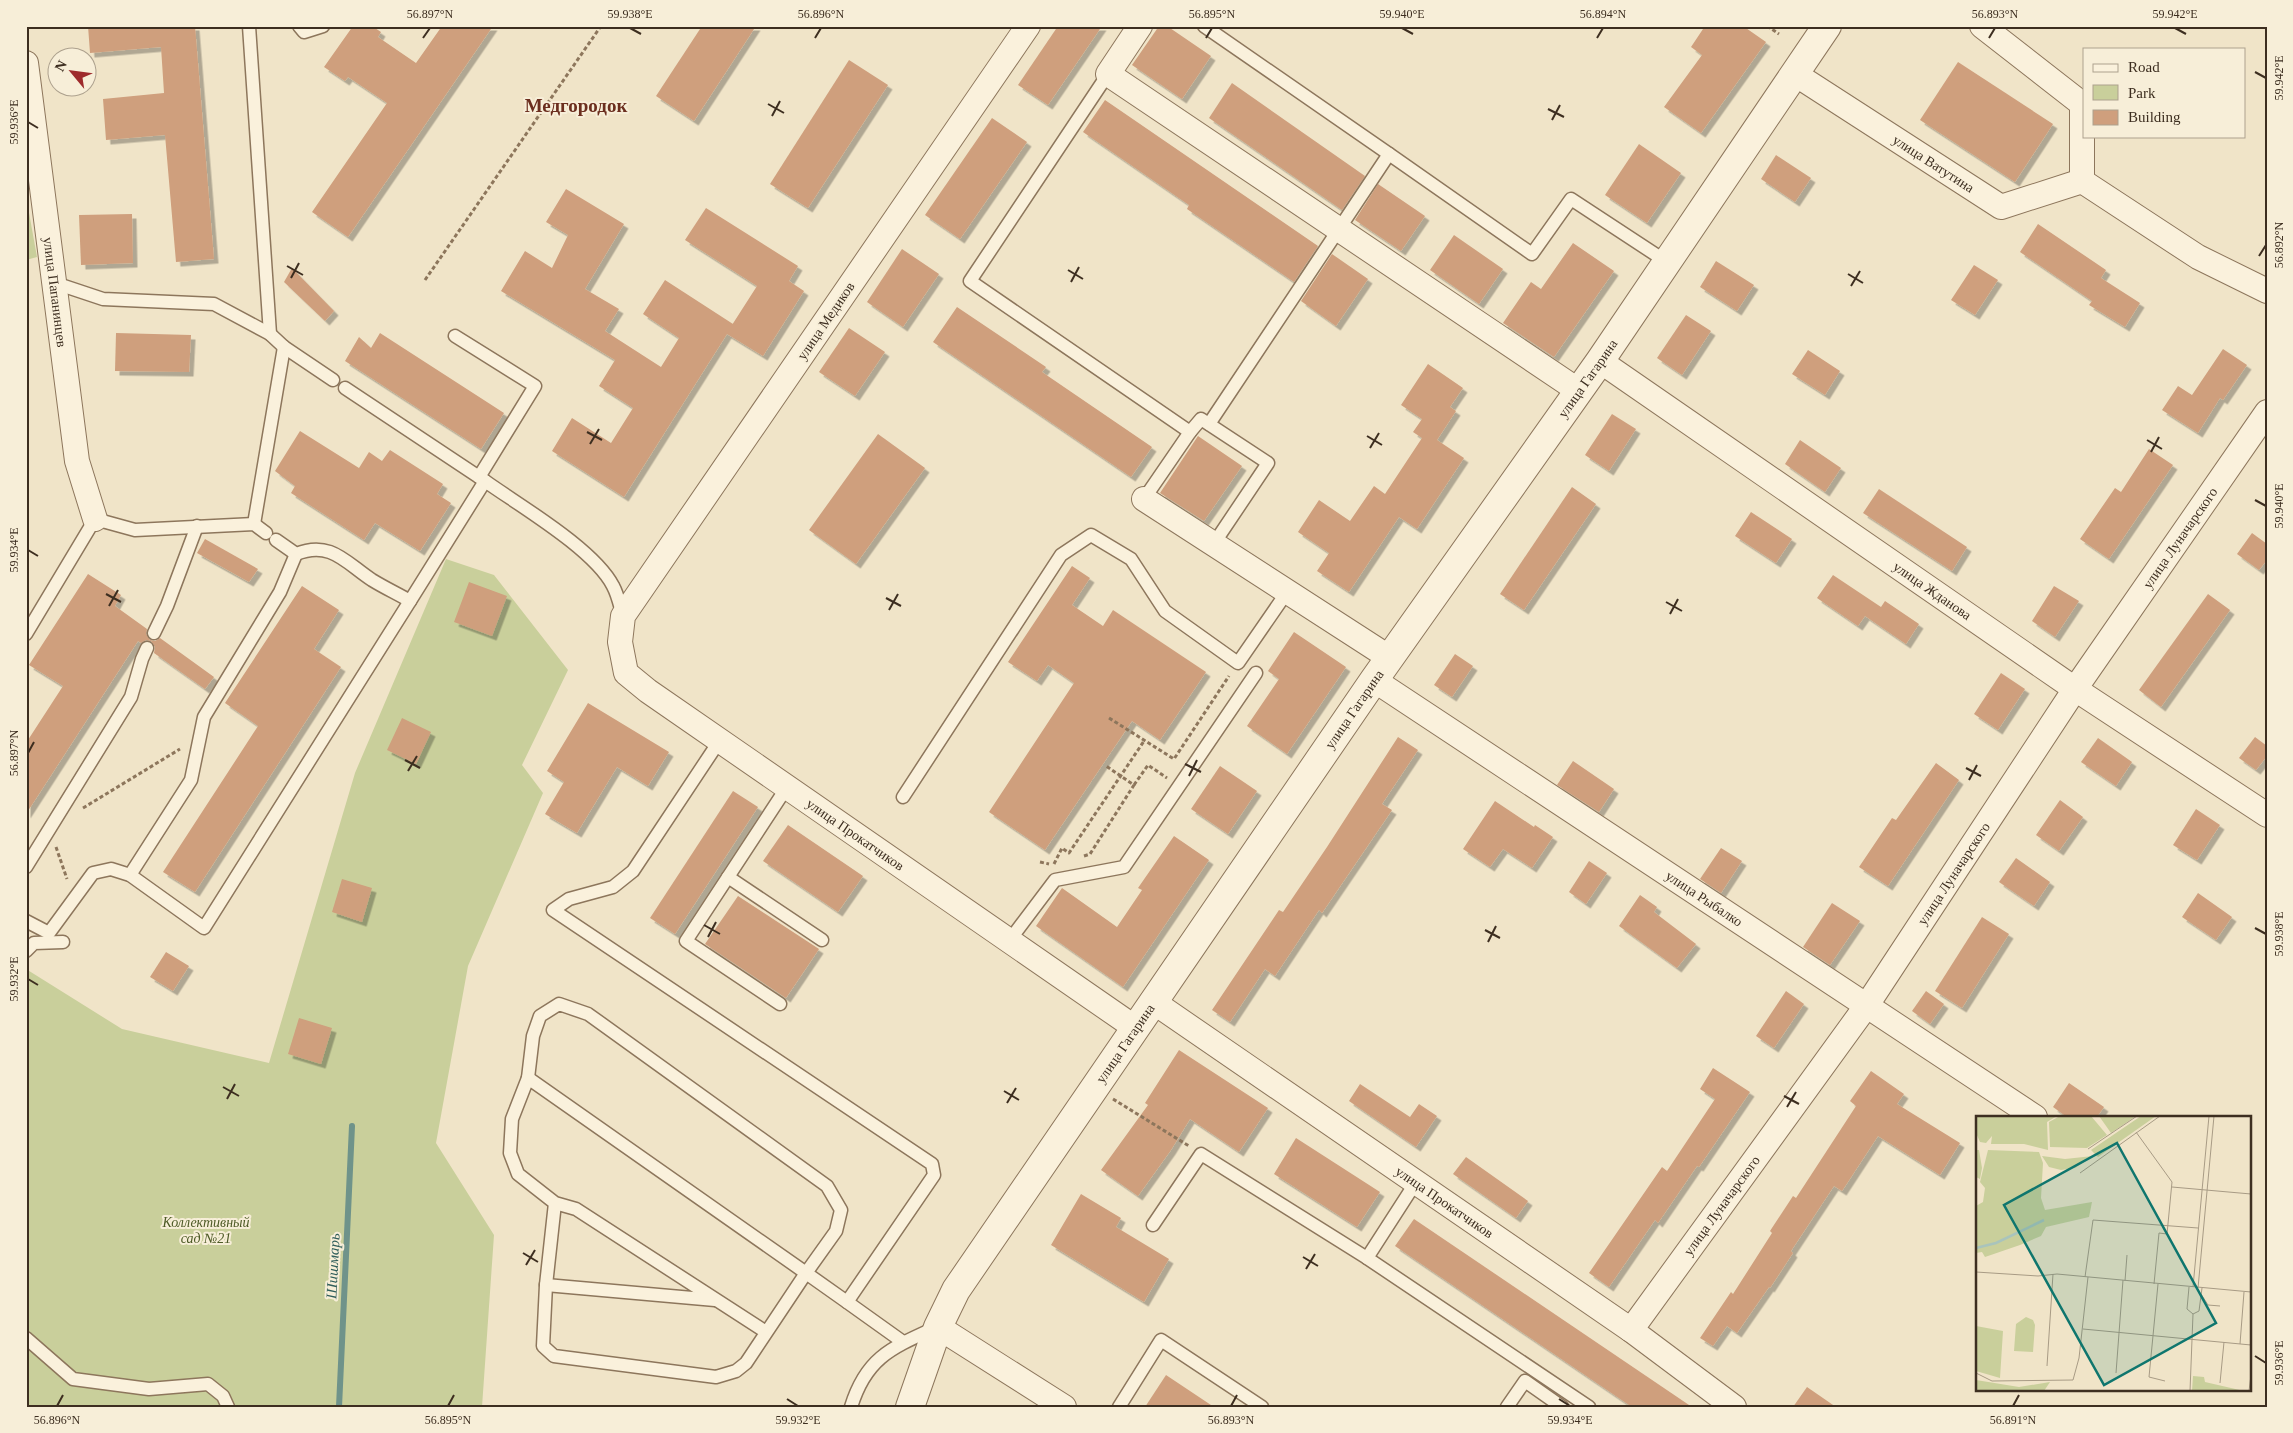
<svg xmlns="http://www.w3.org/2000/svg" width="2293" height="1433" font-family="Georgia,serif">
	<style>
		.green { fill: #c9cf9b }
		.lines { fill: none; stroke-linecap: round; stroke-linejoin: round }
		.stream { stroke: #6f938a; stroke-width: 6 }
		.building { fill: #cf9f7d; filter: url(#shadow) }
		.service-casing { stroke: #8d765c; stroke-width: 15 }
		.minor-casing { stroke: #8d765c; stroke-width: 26 }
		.tertiary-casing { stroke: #8d765c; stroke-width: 30 }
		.path { stroke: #8d765c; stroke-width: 3; stroke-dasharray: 4 2.5; stroke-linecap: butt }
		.service { stroke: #faf1dc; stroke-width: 12 }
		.minor { stroke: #faf1dc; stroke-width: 24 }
		.tertiary { stroke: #faf1dc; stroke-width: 28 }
		.ticks { fill: none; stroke: #3d2e20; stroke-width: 2 }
		.labels { text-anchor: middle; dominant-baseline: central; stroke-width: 4; stroke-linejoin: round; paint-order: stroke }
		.street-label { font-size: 14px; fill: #3d2e20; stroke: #f7eed8 }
		.park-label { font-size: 14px; font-style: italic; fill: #4d5a26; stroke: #f7eed8 }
		.water-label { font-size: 15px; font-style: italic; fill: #2f5d5a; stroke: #f7eed8 }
		.district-label { font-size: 19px; font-weight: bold; fill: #6b2e1e; stroke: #f7eed8 }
		.inset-river { fill: none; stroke: #a9c4bc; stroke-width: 2.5 }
		.inset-road { fill: none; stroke: #a89b85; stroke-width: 1 }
		.view { fill: #0f766e; fill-opacity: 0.15; stroke: #0f766e; stroke-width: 2.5 }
		.inset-edge { fill: none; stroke: #3d2e20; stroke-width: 2.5 }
		.neatline { fill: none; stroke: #3d2e20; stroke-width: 2 }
		.ticks-label { font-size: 12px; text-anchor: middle; fill: #3d2e20 }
	</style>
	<defs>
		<filter id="shadow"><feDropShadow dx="4.5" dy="4.5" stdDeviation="0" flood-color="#0004"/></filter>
	</defs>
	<rect width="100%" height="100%" fill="#f0e4c8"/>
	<g class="green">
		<polygon points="26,196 37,257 26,260"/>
		<polygon points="446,559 494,575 568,670 522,765 543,793 468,966 436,1143 494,1235 482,1407 26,1407 26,969 122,1029 269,1063 355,773"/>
	</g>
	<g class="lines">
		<polyline class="stream" points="339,1407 352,1126"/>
	</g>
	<g class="building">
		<polygon points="88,26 195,26 214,259 176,262 165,135 106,140 103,99 164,93 161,47 90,53"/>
		<polygon points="353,26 372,26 381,32 378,37 416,63 442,26 493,26 348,237 312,212 387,103 348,77 345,81 324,67"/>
		<polygon points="702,26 756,26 694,121 656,96"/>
		<polygon points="1058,26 1102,26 1048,105 1018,85"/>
		<polygon points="1159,26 1167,26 1211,56 1182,99 1132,65"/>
		<polygon points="1705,26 1743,26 1766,42 1701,133 1664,107 1702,55 1691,47"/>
		<polygon points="849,60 888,85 808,208 770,184"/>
		<polygon points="1958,62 2053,124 2015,182 1920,120"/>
		<polygon points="1232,83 1365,176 1342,210 1209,118"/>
		<polygon points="1105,100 1318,246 1294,282 1187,209 1189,205 1083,132"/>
		<polygon points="992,118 1027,142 960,239 925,215"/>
		<polygon points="1639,144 1681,173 1647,223 1605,195"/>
		<polygon points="1776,155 1811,178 1795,202 1761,179"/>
		<polygon points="1378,184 1425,216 1401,251 1355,220"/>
		<polygon points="566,189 624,224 585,289 619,309 605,331 661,367 679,338 643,314 665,280 733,324 732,325 757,286 685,240 706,208 798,266 789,281 804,291 763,356 727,334 624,497 552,451 572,418 611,443 633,408 599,386 615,360 501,291 525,251 552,268 568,235 546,222"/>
		<polygon points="132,214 133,263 81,265 79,215"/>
		<polygon points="2038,224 2106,270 2101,278 2140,303 2125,327 2089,305 2092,301 2020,252"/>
		<polygon points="1454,235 1503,269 1479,304 1430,270"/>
		<polygon points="1573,243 1614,271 1554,357 1503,323 1531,282 1541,289"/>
		<polygon points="902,249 939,274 903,327 867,302"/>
		<polygon points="1332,254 1368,279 1336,326 1301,301"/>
		<polygon points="1716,261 1754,285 1737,311 1700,287"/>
		<polygon points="1974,265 1998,280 1975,315 1951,300"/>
		<polygon points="292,268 334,311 325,321 284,282"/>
		<polygon points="957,307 1046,367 1042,372 1152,447 1131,477 933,342"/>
		<polygon points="1686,315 1711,331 1682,375 1657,358"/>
		<polygon points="849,328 885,352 855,396 819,372"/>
		<polygon points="116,333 191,335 189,372 115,371"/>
		<polygon points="380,333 504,413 481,449 345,361 359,337 371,348"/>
		<polygon points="2223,349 2247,365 2223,400 2220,398 2198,433 2162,410 2178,386 2192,395"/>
		<polygon points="1808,350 1840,371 1825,395 1792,374"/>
		<polygon points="1428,364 1463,388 1450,407 1456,411 1437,440 1464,458 1417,529 1399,517 1349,592 1317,571 1329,553 1298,532 1319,500 1350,521 1374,486 1385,494 1422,438 1413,432 1422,419 1401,405"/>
		<polygon points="1612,414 1636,429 1609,471 1585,455"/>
		<polygon points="300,431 359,468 369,452 382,461 390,450 443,484 437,494 451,503 420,551 375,523 364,540 291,493 295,486 275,471"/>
		<polygon points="878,434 925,468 856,564 809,530"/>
		<polygon points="1198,436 1242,466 1204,521 1160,493"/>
		<polygon points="1800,440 1841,468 1825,492 1785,464"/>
		<polygon points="2149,449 2173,465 2109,559 2080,539 2115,488 2121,492"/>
		<polygon points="1572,487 1596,504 1524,610 1500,594"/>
		<polygon points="1879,489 1967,547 1952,571 1863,513"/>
		<polygon points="1751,512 1792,539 1776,563 1735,536"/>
		<polygon points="2252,533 2267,544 2267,560 2259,570 2237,554"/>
		<polygon points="205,539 258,569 249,582 197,553"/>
		<polygon points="1072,566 1090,578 1072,605 1103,626 1113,610 1206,672 1160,740 1132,721 1045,850 989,812 1074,683 1048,665 1037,681 1008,662"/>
		<polygon points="88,574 121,595 115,606 147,629 146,634 150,640 155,641 160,638 214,677 205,689 154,653 155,647 151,641 146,640 141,643 138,641 26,814 26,743 63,686 29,665"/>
		<polygon points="1833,575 1881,607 1885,601 1919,624 1906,644 1865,616 1858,626 1817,598"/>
		<polygon points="469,582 507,596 492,636 454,622"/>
		<polygon points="302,586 339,610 314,649 341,667 195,892 163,872 258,726 225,703"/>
		<polygon points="2054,586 2079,601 2055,637 2032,621"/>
		<polygon points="2208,594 2230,610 2161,707 2139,690"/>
		<polygon points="1294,632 1346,667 1287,754 1247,726 1279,679 1268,671"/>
		<polygon points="1455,654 1473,666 1452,697 1434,685"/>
		<polygon points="2001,673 2025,689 1998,730 1974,714"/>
		<polygon points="588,703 669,752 648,786 617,767 577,833 545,814 564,782 547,771"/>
		<polygon points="402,718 431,732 416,764 387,750"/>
		<polygon points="1398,737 1418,750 1382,804 1392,810 1322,913 1319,910 1275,976 1265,969 1230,1022 1212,1010 1279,910 1283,912 1327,847"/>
		<polygon points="2255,737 2267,746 2267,756 2256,770 2239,758"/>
		<polygon points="2098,738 2132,762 2116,786 2081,762"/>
		<polygon points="1573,761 1614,789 1599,812 1557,785"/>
		<polygon points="1936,763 1959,780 1888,886 1859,867 1892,818 1896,820"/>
		<polygon points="1220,766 1257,791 1228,834 1191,809"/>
		<polygon points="733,791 758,807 675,934 650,918"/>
		<polygon points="2060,800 2083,817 2059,851 2036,835"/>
		<polygon points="1495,801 1534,827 1535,825 1553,837 1532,868 1503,849 1490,867 1463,849"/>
		<polygon points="2196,809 2220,825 2197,860 2173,845"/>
		<polygon points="788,825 863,876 838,912 763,861"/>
		<polygon points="1174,836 1209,860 1123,987 1036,926 1062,888 1117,927 1142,890 1138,888"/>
		<polygon points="1721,848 1742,861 1721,893 1700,879"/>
		<polygon points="2016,858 2050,882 2034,906 1999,882"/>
		<polygon points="1589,861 1607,873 1586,904 1569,892"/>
		<polygon points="342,879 372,888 362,922 332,912"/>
		<polygon points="2198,893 2232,917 2216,940 2182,917"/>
		<polygon points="1640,895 1657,907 1654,912 1696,944 1677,968 1619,926"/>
		<polygon points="738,896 819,949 786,998 705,944"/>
		<polygon points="1832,903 1860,921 1830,965 1803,947"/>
		<polygon points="1982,917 2009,934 1962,1008 1935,991"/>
		<polygon points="166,952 189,966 173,991 150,977"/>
		<polygon points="1786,991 1804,1004 1774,1048 1756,1036"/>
		<polygon points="1926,991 1944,1004 1930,1024 1912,1011"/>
		<polygon points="299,1018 332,1028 321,1064 288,1054"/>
		<polygon points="1179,1050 1268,1108 1239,1152 1190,1119 1171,1150 1138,1196 1101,1170 1148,1105 1145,1103"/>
		<polygon points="1713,1068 1750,1092 1699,1167 1697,1166 1658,1223 1655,1220 1609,1287 1589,1273 1662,1167 1667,1171 1715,1099 1700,1089"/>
		<polygon points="1871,1071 1904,1094 1897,1104 1960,1143 1940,1175 1878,1136 1842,1191 1834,1186 1791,1251 1793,1253 1770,1288 1769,1287 1737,1333 1727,1326 1713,1346 1700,1338 1731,1292 1733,1294 1772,1233 1770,1231 1793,1196 1796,1198 1856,1106 1850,1101"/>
		<polygon points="2069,1083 2104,1107 2097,1117 2067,1117 2053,1107"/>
		<polygon points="1360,1084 1410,1117 1419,1104 1437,1116 1416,1147 1349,1101"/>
		<polygon points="1296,1138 1380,1192 1357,1227 1274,1174"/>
		<polygon points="1466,1157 1528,1201 1516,1218 1453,1174"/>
		<polygon points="1081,1194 1121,1218 1116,1227 1169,1259 1144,1302 1051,1245"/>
		<polygon points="1414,1219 1692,1407 1632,1407 1395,1246"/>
		<polygon points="1166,1375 1214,1407 1145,1407"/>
		<polygon points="1807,1387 1836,1407 1793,1407"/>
	</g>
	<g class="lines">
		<g class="service-casing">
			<g id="service">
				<polyline points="249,26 270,334"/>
				<polyline points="299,26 304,32 323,26"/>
				<polyline points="1204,26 1389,154 1209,424"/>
				<polyline points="1108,74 970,281 1190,432 1201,419 1268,463 1213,545"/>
				<polyline points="1389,154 1532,254 1571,199 1667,262"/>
				<polyline points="55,283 103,299 214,304 270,334 284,347 333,380"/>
				<polyline points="455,336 535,386 479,477"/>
				<polyline points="345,388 485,481"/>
				<polyline points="1144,499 1190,432"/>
				<polyline points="254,524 284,347"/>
				<path d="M 276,540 L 296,554 C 331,540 346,563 372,580 C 385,588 398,594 410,601 L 485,481 C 520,506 594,549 613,586 C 618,595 620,606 623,616"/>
				<polyline points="154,633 167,606 197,526"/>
				<polyline points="26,634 95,519 135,530 254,524 266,533"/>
				<polyline points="720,740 633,871 613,887 569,899 553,910 932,1164 934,1175 847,1302 903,1342"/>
				<polyline points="903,797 1061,555 1091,535 1131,559 1165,611 1238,663 1287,592"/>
				<polyline points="26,867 131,697 142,659 147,648"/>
				<polyline points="130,875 191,780 204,717 280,592 296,554"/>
				<polyline points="728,877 822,940"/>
				<polyline points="26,921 49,933 93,873 111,869 130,875 204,928 410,601"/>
				<polyline points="1009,941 1055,880 1124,867 1256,673"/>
				<polyline points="26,951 34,943 63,942"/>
				<polyline points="780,1004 686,941 787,787"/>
				<polyline points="528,1078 533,1036 540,1016 559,1004 588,1014 827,1186 841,1210 836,1231 806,1273 847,1302"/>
				<polyline points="1416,1182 1367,1258 1589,1407"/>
				<polyline points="555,1203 546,1285 543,1346 554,1356 716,1377 736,1371 746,1363 806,1273 528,1078 512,1119 510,1153 518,1174 555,1203 576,1209 766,1332"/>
				<polyline points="1153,1225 1201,1154 1367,1258"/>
				<polyline points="546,1285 715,1300"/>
				<polyline points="26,1338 73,1379 149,1389 208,1384 223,1396 228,1407"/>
				<path d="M 851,1407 C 866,1358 891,1348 935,1328"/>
				<polyline points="1119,1407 1161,1340 1262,1407"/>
				<polyline points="1507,1407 1525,1381 1562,1407"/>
			</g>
		</g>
		<g class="minor-casing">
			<g id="minor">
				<path id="s1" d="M 1028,26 L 623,616 L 620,642 L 626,673 L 648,691 L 1134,1027"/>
				<polyline points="1140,26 1108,74 1579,391"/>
				<polyline points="1982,26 2082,104 2082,181"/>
				<path id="s2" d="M 26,63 L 77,461 L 95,519"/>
				<path id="s3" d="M 1795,74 L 2001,207 L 2082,181"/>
				<polyline points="2082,181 2198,257 2267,291"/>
				<path id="s4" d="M 1600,361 L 2075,689 L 2267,815"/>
				<polyline points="1144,499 1390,658"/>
				<path id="s5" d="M 1374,680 L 2035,1117"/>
				<path id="s6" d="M 1152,1001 L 1631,1330 L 1734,1407"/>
				<polyline points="938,1327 1064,1407"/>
				<path id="s7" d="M 1631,1330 L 1867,1005 L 2075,689 L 2267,412"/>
			</g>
		</g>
		<g class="tertiary-casing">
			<g id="tertiary">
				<path id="s8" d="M 910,1407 L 938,1327 L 956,1290 L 1374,680 L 1600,361 L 1827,26"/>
			</g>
		</g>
		<g class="path">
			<polyline points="1767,26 1779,34"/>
			<polyline points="425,280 601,26"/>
			<polyline points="1109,718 1174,759 1229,676"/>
			<polyline points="1134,785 1148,765 1167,778"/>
			<polyline points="83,808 180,749"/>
			<polyline points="56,847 67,879"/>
			<polyline points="1084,856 1090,854 1134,785 1106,766"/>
			<polyline points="1040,862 1049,864"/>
			<polyline points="1054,864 1062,848 1069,853 1144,741"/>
			<polyline points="1113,1099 1189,1146"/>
		</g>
		<use href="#service" class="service"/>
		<use href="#minor" class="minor"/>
		<use href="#tertiary" class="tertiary"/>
	</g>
	<path class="ticks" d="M 630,28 L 641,34M 1402,28 L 1413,34M 2175,28 L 2186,34M 423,38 L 430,28M 815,38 L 821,28M 1206,38 L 1212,28M 1597,38 L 1603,28M 1989,38 L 1995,28M 2255,72 L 2266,78M 768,104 L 784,113M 1548,109 L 1564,117M 772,116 L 780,101M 1552,120 L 1560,105M 28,122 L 38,128M 2259,256 L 2266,245M 287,266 L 303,275M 1068,270 L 1083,279M 1848,274 L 1863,283M 291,278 L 299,263M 1071,282 L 1079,267M 1851,286 L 1860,271M 587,432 L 602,440M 1367,436 L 1382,445M 2147,440 L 2162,449M 590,444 L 599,429M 1370,448 L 1379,433M 2151,452 L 2159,437M 2255,500 L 2266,506M 28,550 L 38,556M 106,594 L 121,602M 886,598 L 901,606M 1666,602 L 1682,611M 109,606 L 118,590M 889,610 L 898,594M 1670,614 L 1678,599M 28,753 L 34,742M 405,760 L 420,768M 1185,764 L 1201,772M 1966,768 L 1981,776M 408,771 L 417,756M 1189,776 L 1197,760M 1969,780 L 1977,765M 704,925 L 720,934M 2255,928 L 2266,934M 1485,930 L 1500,938M 708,937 L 716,922M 1488,942 L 1496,926M 28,979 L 38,985M 223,1087 L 239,1096M 1004,1091 L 1019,1100M 1784,1096 L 1799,1104M 227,1099 L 235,1084M 1007,1103 L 1016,1088M 1787,1107 L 1796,1092M 523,1253 L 538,1262M 1303,1257 L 1318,1266M 526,1265 L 535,1250M 1306,1269 L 1315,1254M 2255,1356 L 2266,1363M 787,1399 L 798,1406M 1559,1399 L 1570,1406M 57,1406 L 63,1395M 448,1406 L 454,1395M 1231,1406 L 1237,1395M 2013,1406 L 2019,1395"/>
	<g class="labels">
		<g class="street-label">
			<text stroke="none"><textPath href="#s3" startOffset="165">улица Ватутина</textPath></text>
			<text stroke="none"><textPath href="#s2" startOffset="231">улица Папанинцев</textPath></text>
			<text transform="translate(826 321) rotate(-56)">улица Медиков</text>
			<text stroke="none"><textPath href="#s8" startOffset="1235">улица Гагарина</textPath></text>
			<text stroke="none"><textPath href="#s7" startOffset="964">улица Луначарского</textPath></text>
			<text stroke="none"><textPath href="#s4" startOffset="404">улица Жданова</textPath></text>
			<text stroke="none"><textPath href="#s8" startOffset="830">улица Гагарина</textPath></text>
			<text stroke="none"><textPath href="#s1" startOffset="1054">улица Прокатчиков</textPath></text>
			<text stroke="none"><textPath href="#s7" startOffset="559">улица Луначарского</textPath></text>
			<text stroke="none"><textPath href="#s5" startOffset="396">улица Рыбалко</textPath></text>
			<text stroke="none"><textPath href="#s8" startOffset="425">улица Гагарина</textPath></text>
			<text stroke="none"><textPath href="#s6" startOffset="355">улица Прокатчиков</textPath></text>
			<text stroke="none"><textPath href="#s7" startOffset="154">улица Луначарского</textPath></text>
		</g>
		<g class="park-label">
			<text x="206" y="1222">Коллективный<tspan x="206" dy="16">сад №21</tspan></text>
		</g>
		<g class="water-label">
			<text transform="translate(333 1266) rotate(-87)">Шишмарь</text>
		</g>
		<g class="district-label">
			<text x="576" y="105">Медгородок</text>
		</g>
	</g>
	<g transform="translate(1976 1116)">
		<rect width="275" height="275" fill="#f0e4c8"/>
		<path d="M 0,0 L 81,0 L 71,6 L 72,34 L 48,28 L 15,28 L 16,20 L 10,27 L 4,26 L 0,17 ZM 84,0 L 115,0 L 131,19 L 111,32 L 74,31 L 73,6 ZM 123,0 L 160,0 L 135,17 ZM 165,0 L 180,0 L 122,41 L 115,34 ZM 0,34 L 3,34 L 6,52 L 4,63 L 0,61 ZM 12,34 L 63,36 L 67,47 L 65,82 L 69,94 L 116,86 L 113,101 L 70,111 L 65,120 L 44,129 L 9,141 L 6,136 L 0,137 L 0,90 L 7,86 L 9,72 L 4,66 ZM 66,40 L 89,43 L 117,40 L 99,52 L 85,54 L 73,51 ZM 50,201 L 57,204 L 59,209 L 57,236 L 38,235 L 40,208 ZM 0,210 L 27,215 L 24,262 L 0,255 ZM 217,260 L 228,261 L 229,266 L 268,275 L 216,275 ZM 0,264 L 43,271 L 74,266 L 68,275 L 0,275 Z" fill="#c9cf9b"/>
		<path class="inset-river" d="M 0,132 L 20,127 L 68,104"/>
		<path class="inset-road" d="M 160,16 L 196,66 L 191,118 L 183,117 L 178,168M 112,33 L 161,0M 104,57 L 184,0M 196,71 L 275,78M 0,156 L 62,160 L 81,158 L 275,176M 109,161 L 117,104 L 222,112M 149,165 L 151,139M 182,168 L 173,261 L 189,265M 213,171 L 211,193 L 217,198M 217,171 L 233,0M 222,172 L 238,0M 225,178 L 232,189 L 244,190M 217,198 L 223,195 L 226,172M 107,213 L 275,229M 264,228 L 268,176M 71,250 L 77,158M 0,257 L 16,265 L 97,264 L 103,242 L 112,161M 140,257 L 147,164M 244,267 L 248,226M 214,275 L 217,198M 273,275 L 275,259"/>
		<path class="view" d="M 141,27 L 240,207 L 128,269 L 28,89 Z"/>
		<rect width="275" height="275" class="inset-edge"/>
	</g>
	<rect width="2293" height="1433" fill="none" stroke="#f7eed8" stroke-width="55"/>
	<rect x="2083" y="48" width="162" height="90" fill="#f7eed8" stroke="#ada18e"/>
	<rect x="2093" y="64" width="25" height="8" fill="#faf1dc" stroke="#ada18e"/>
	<text x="2128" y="72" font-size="15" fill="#3d2e20">Road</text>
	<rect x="2093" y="85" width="25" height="15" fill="#c9cf9b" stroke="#ada18e"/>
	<text x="2128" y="98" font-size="15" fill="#3d2e20">Park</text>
	<rect x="2093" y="110" width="25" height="15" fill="#cf9f7d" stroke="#ada18e"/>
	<text x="2128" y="122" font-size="15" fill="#3d2e20">Building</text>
	<g transform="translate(72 72) rotate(299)"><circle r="24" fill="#f7eed8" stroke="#ada18e"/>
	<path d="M0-4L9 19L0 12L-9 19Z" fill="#9e2a2b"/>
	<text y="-8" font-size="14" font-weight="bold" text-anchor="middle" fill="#3d2e20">N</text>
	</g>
	<rect x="28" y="28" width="2238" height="1378" class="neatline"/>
	<g class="ticks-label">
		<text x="430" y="18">56.897°N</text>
		<text x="630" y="18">59.938°E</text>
		<text x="821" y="18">56.896°N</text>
		<text x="1212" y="18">56.895°N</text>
		<text x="1402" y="18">59.940°E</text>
		<text x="1603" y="18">56.894°N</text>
		<text x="1995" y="18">56.893°N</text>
		<text x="2175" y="18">59.942°E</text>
		<text transform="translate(2279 78) rotate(-90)" y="4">59.942°E</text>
		<text transform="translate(14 122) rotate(-90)" y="4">59.936°E</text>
		<text transform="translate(2279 245) rotate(-90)" y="4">56.892°N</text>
		<text transform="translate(2279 506) rotate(-90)" y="4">59.940°E</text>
		<text transform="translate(14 550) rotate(-90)" y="4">59.934°E</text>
		<text transform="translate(14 753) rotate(-90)" y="4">56.897°N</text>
		<text transform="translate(2279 934) rotate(-90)" y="4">59.938°E</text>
		<text transform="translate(14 979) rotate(-90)" y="4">59.932°E</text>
		<text transform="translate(2279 1363) rotate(-90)" y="4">59.936°E</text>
		<text x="57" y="1424">56.896°N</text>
		<text x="448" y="1424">56.895°N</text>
		<text x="798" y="1424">59.932°E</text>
		<text x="1231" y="1424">56.893°N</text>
		<text x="1570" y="1424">59.934°E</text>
		<text x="2013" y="1424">56.891°N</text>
	</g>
</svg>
